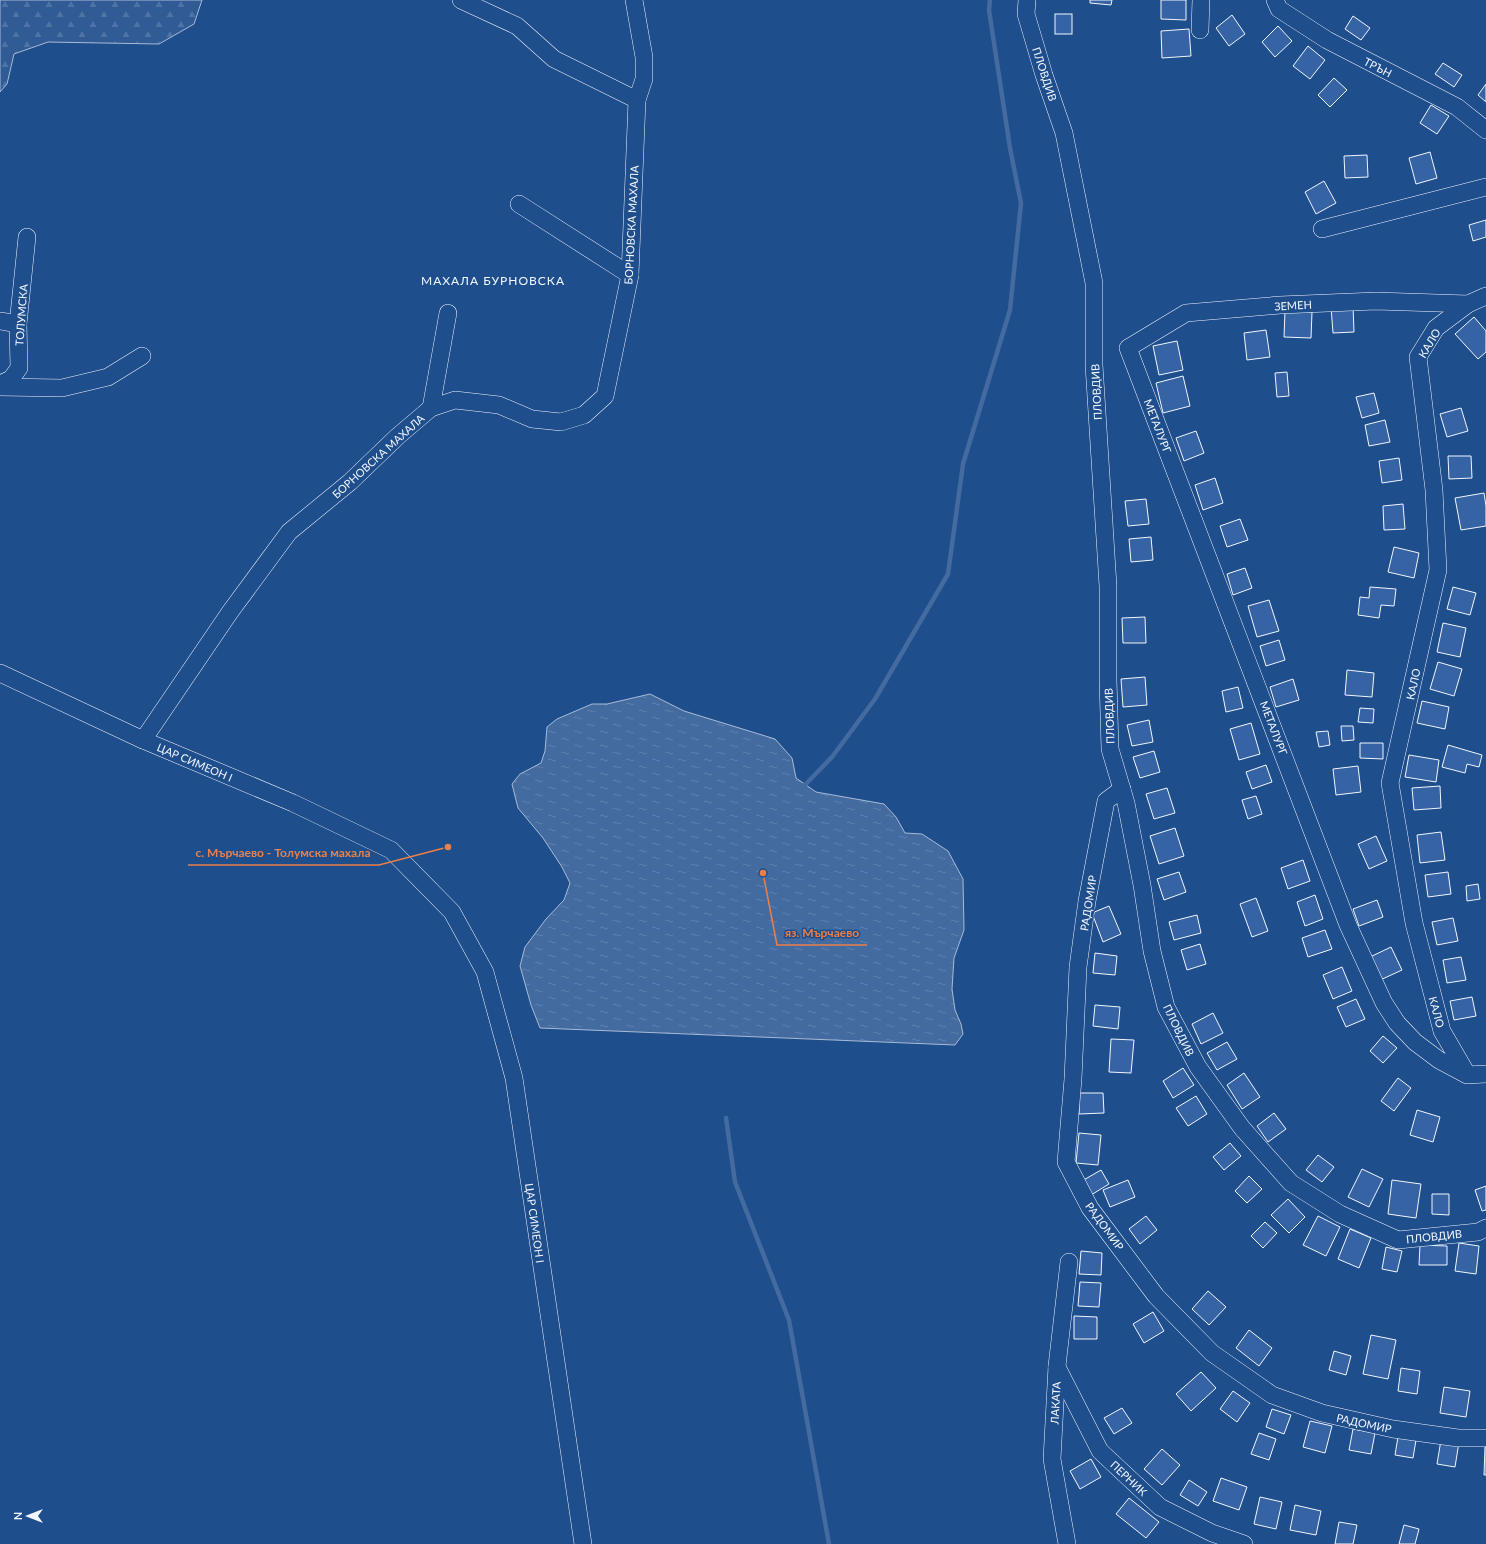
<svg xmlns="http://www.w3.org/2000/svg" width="1486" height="1544" font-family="Lato,sans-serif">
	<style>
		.forest { fill: url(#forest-firs); stroke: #a8bbd7 }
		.water { fill: url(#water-ripples); stroke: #a8bbd7 }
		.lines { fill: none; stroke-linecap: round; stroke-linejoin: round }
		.stream { stroke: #446ba0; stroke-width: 4.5 }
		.building { fill: #3563a3; stroke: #f2f6ff }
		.minor-casing { stroke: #f2f6ff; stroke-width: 18 }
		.minor { stroke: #1f4e8c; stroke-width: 17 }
		.labels { text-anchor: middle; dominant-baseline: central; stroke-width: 3; stroke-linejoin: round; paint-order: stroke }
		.street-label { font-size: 11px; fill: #f2f6ff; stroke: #1f4e8c }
		.neighbourhood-label { font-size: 12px; letter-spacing: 1px; fill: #f2f6ff; stroke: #1f4e8c }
		.leader { fill: none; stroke: #ea8049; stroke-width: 1.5 }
		.callout-dot { fill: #ea8049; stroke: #1f4e8c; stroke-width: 1.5 }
		.callout-label { font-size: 12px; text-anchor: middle; font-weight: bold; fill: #ea8049; stroke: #1f4e8c; stroke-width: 3; stroke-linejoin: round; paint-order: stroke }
	</style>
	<defs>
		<pattern id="forest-firs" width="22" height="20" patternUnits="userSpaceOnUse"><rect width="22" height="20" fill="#305b95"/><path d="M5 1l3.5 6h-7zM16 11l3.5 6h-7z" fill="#4e73a5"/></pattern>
		<pattern id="water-ripples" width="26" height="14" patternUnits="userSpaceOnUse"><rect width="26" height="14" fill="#446ba0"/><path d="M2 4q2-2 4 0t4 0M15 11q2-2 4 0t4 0" fill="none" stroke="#5f81ae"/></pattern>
	</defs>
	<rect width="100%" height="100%" fill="#1f4e8c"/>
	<polygon class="forest" points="0,0 202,0 194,24 159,44 48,42 14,54 7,84 0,92"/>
	<polygon class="water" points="650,694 684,711 775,739 792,758 796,778 816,792 884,804 896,817 905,833 922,834 948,851 963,879 964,930 954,958 952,989 955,1010 961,1024 963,1034 955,1045 540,1028 531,1005 520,966 525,947 546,919 564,900 570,883 562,867 543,838 518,808 512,784 520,774 541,763 545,751 547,727 557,719 592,704 607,704"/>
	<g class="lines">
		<g class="stream">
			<polyline points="802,788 832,757 875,699 948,574 963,464 1010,310 1021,203 1010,148 989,10 990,0"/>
			<polyline points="726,1118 735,1182 789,1320 829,1544"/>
		</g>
	</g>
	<g class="building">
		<polygon points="1090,0 1112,0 1111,5 1090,3"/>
		<polygon points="1161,0 1186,0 1186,20 1161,19"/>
		<rect x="1055" y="14" width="17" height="20"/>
		<polygon points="1232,15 1245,34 1229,46 1216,28"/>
		<polygon points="1353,16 1370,28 1361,40 1345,29"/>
		<polygon points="1278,26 1292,41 1275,57 1262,42"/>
		<polygon points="1189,29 1191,56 1162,58 1161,31"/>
		<polygon points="1308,46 1325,60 1310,79 1293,66"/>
		<polygon points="1443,63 1462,75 1454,87 1435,74"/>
		<polygon points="1334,78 1347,90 1330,107 1318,95"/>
		<polygon points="1486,84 1486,102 1478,95"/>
		<polygon points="1431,105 1449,116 1437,134 1420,123"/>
		<polygon points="1430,152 1437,178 1416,184 1409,158"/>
		<polygon points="1367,155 1368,177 1345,178 1344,156"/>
		<polygon points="1324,181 1336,203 1316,214 1305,192"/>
		<polygon points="1486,220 1486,237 1473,241 1469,225"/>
		<polygon points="1353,306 1354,332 1333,333 1331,307"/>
		<polygon points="1285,311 1312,312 1311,338 1284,337"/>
		<polygon points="1474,317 1486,331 1486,352 1478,359 1455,334"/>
		<polygon points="1266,330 1270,357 1247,360 1244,333"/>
		<polygon points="1177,341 1183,370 1159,375 1153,346"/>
		<polygon points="1287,372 1289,396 1277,397 1275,373"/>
		<polygon points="1183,376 1190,406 1163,413 1156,383"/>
		<polygon points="1374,393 1379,413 1362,418 1356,397"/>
		<polygon points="1461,408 1468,431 1447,437 1440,414"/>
		<polygon points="1385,420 1390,442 1369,446 1365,425"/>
		<polygon points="1196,431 1204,453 1184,461 1176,438"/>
		<polygon points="1448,456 1471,456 1472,478 1449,479"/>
		<polygon points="1399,458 1402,480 1382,483 1379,461"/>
		<polygon points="1215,478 1223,503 1203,510 1195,485"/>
		<polygon points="1484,493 1486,506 1486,526 1461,530 1455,498"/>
		<polygon points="1146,499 1149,524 1128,526 1125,501"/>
		<polygon points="1403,504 1405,529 1384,530 1383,506"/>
		<polygon points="1240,519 1248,540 1227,547 1220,526"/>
		<polygon points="1151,537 1153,560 1131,562 1129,539"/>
		<polygon points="1394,547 1419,553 1414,578 1388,572"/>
		<polygon points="1245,568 1252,588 1233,595 1227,574"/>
		<polygon points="1370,587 1396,589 1394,606 1381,605 1379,618 1358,615 1360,597 1369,598"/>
		<polygon points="1453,587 1476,593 1470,615 1447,609"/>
		<polygon points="1269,600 1279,631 1257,637 1248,606"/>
		<polygon points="1145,617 1146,643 1123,643 1122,618"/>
		<polygon points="1443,623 1466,628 1460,657 1437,652"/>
		<polygon points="1279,640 1285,660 1266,666 1260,646"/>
		<polygon points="1438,662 1462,669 1454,696 1430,689"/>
		<polygon points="1347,670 1374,673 1372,697 1345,695"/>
		<polygon points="1145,677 1147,705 1123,707 1121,679"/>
		<polygon points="1293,679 1299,700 1276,707 1270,687"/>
		<polygon points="1238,687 1243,708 1226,712 1222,691"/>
		<polygon points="1422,701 1449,707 1445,729 1417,723"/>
		<polygon points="1360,708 1374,709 1373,723 1358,722"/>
		<polygon points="1149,720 1153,742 1132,746 1127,725"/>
		<polygon points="1251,723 1260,754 1239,760 1230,729"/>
		<polygon points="1341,726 1353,726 1354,740 1342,741"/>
		<polygon points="1328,731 1330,745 1319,747 1316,732"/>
		<polygon points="1360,743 1383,743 1383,759 1360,758"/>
		<polygon points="1448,745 1482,755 1479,767 1467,764 1465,773 1442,767"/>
		<polygon points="1154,751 1160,772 1140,778 1133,757"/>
		<polygon points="1409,755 1439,760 1436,782 1405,777"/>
		<polygon points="1266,765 1272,782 1252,789 1246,772"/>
		<polygon points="1358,766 1361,792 1336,795 1333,769"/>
		<polygon points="1440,786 1441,808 1414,810 1412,788"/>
		<polygon points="1167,788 1175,813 1154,819 1146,794"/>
		<polygon points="1256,796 1262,814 1248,819 1242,800"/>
		<polygon points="1175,828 1184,856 1159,864 1150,836"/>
		<polygon points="1441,832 1445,860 1420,863 1417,835"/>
		<polygon points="1376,836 1387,861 1369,869 1358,844"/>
		<polygon points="1303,860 1310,881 1288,889 1281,868"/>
		<polygon points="1179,872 1186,892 1164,900 1157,879"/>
		<polygon points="1448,872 1451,894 1428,897 1425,875"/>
		<polygon points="1478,884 1480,899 1467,901 1466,886"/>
		<polygon points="1315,895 1323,919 1305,926 1297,902"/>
		<polygon points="1256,898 1268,931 1252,937 1240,904"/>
		<polygon points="1377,900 1383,917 1359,926 1353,909"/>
		<polygon points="1109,906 1121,934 1103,942 1092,913"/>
		<polygon points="1197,915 1201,933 1174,940 1169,922"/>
		<polygon points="1453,918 1458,941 1437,945 1432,922"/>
		<polygon points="1325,930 1332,949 1308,957 1302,938"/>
		<polygon points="1200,944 1206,964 1187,970 1181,950"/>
		<polygon points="1391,947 1402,970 1378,981 1368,958"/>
		<polygon points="1095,953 1117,956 1115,975 1093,973"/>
		<polygon points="1461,957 1466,980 1447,983 1443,960"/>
		<polygon points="1342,967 1352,991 1333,999 1323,975"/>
		<polygon points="1472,997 1476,1016 1454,1020 1450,1001"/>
		<polygon points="1356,999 1365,1019 1346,1027 1337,1007"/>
		<polygon points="1095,1005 1120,1007 1118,1029 1093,1026"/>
		<polygon points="1213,1013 1223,1033 1201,1044 1192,1024"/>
		<polygon points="1383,1036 1397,1048 1383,1063 1370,1051"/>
		<polygon points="1111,1039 1134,1040 1131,1073 1109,1072"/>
		<polygon points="1227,1042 1237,1059 1217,1070 1207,1053"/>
		<polygon points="1183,1068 1194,1085 1173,1098 1163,1081"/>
		<polygon points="1244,1073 1260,1097 1242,1109 1227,1085"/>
		<polygon points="1398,1078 1411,1088 1394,1111 1381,1101"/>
		<polygon points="1079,1093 1103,1093 1104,1113 1079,1114"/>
		<polygon points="1196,1096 1207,1114 1188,1126 1176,1108"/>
		<polygon points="1417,1110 1440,1117 1433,1142 1410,1135"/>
		<polygon points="1274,1113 1286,1129 1268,1142 1257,1126"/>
		<polygon points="1079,1133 1101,1135 1098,1165 1076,1163"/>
		<polygon points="1230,1143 1241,1156 1224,1170 1213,1157"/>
		<polygon points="1318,1155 1334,1167 1322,1182 1306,1170"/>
		<polygon points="1362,1169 1383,1179 1369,1207 1348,1197"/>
		<polygon points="1101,1170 1109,1184 1091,1195 1082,1181"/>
		<polygon points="1249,1176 1262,1189 1247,1203 1235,1191"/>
		<polygon points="1128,1180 1135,1197 1110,1207 1103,1190"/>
		<polygon points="1392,1180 1421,1184 1416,1218 1388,1214"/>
		<polygon points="1486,1186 1486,1210 1482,1211 1475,1190"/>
		<polygon points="1432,1194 1449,1194 1449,1215 1432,1214"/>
		<polygon points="1288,1199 1305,1217 1289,1233 1271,1215"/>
		<polygon points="1146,1216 1157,1230 1140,1244 1129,1229"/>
		<polygon points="1318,1216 1340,1227 1326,1256 1303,1245"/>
		<polygon points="1265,1222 1277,1233 1263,1248 1251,1236"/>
		<polygon points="1350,1229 1371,1238 1359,1268 1338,1259"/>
		<polygon points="1459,1243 1479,1246 1476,1274 1455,1271"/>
		<polygon points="1420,1245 1447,1246 1447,1265 1419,1265"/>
		<polygon points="1386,1247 1402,1251 1397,1272 1382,1269"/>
		<polygon points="1081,1251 1102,1253 1101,1275 1079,1274"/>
		<polygon points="1080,1282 1101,1283 1099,1307 1078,1306"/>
		<polygon points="1208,1291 1226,1307 1209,1325 1192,1309"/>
		<polygon points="1153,1312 1164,1331 1144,1343 1133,1324"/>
		<polygon points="1074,1316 1097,1317 1097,1339 1074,1339"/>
		<polygon points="1249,1330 1272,1348 1259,1366 1236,1348"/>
		<polygon points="1371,1335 1396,1340 1388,1379 1363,1374"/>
		<polygon points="1334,1351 1351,1356 1346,1375 1329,1370"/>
		<polygon points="1401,1368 1420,1371 1417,1394 1398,1391"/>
		<polygon points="1201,1372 1216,1388 1191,1411 1176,1394"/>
		<polygon points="1444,1387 1470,1391 1466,1417 1440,1413"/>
		<polygon points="1233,1391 1250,1403 1237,1422 1220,1409"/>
		<polygon points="1122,1408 1132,1423 1114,1434 1104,1418"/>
		<polygon points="1272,1409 1291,1415 1284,1434 1266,1427"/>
		<polygon points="1310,1421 1332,1426 1325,1453 1303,1447"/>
		<polygon points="1353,1429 1375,1433 1371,1454 1349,1450"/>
		<polygon points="1259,1433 1276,1439 1269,1460 1251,1454"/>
		<polygon points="1398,1437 1416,1440 1413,1458 1395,1455"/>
		<polygon points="1441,1440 1459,1442 1455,1467 1437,1464"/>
		<polygon points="1485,1447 1486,1447 1486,1475 1484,1475"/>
		<polygon points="1162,1449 1180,1465 1162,1485 1144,1469"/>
		<polygon points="1091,1459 1101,1477 1080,1489 1070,1471"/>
		<polygon points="1221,1478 1247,1487 1239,1510 1213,1501"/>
		<polygon points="1189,1480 1207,1492 1198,1506 1180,1495"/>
		<polygon points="1260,1497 1282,1502 1276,1529 1254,1524"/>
		<polygon points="1129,1498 1159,1522 1146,1538 1116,1514"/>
		<polygon points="1295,1505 1321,1511 1316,1535 1290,1530"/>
		<polygon points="1339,1522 1357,1525 1353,1544 1335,1544"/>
		<polygon points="1404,1525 1419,1529 1415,1544 1399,1544"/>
	</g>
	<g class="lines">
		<g class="minor-casing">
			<g id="minor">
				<polyline points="461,0 517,26 554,59 637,100"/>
				<polyline points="1027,0 1026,14 1044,75 1064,133 1094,283 1094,365 1108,586 1108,680 1110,749 1126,803 1142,885 1152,951 1166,1007 1198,1067 1242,1128 1291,1183 1340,1214 1398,1240 1478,1232 1486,1228"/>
				<polyline points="1275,0 1279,9 1327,40 1457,107 1486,130"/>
				<polyline points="1200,30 1201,0"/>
				<polyline points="519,204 630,275"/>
				<polyline points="1322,229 1486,187"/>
				<polyline points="1468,304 1376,301 1280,305 1186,313 1128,348 1348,925 1384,1003 1397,1023 1415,1042 1439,1060 1467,1075 1486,1074"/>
				<polyline points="0,321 18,324"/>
				<polyline points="0,384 11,379 19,368 18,324 27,237"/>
				<polyline points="0,387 62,388 108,377 142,356"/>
				<polyline points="431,408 448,313"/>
				<polyline points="0,673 143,740 293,803 391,850 452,912 485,972 514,1078 583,1544"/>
				<polyline points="143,740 230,612 289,532 350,482 398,436 431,408 455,400 499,405 532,419 561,422 584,415 605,396 630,275 637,100 644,79 644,57 634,0"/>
				<polyline points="1122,789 1106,801 1087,901 1078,967 1073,1079 1066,1162 1090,1208 1156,1296 1212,1353 1272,1395 1322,1413 1393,1429 1458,1438 1486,1438"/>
				<polyline points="1467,1074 1442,1031 1414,923 1390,783 1438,570 1434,490 1418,357 1436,328 1468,304 1486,296"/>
				<polyline points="1057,1367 1100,1451 1160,1507 1212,1533 1244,1544"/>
				<polyline points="1067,1544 1052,1459 1057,1366 1069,1262"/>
			</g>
		</g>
		<use href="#minor" class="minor"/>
	</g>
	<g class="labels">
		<g class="street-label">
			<text transform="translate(1378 67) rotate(27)">ТРЪН</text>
			<text transform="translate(1045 74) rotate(72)">ПЛОВДИВ</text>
			<text transform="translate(631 225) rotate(-87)">БОРНОВСКА МАХАЛА</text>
			<text transform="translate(1293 305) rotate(-3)">ЗЕМЕН</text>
			<text transform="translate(21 315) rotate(-86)">ТОЛУМСКА</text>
			<text transform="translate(1429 343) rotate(-59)">КАЛО</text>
			<text transform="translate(1096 392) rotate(-93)">ПЛОВДИВ</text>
			<text transform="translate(1158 426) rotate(69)">МЕТАЛУРГ</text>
			<text transform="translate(378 456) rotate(-42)">БОРНОВСКА МАХАЛА</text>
			<text transform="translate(1413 684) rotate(-78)">КАЛО</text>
			<text transform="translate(1109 716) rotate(-92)">ПЛОВДИВ</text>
			<text transform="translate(1274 728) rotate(69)">МЕТАЛУРГ</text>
			<text transform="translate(195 762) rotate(23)">ЦАР СИМЕОН I</text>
			<text transform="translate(1088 903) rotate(-81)">РАДОМИР</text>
			<text transform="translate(1437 1012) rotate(75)">КАЛО</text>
			<text transform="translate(1179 1030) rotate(64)">ПЛОВДИВ</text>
			<text transform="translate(535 1223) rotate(82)">ЦАР СИМЕОН I</text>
			<text transform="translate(1105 1226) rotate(54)">РАДОМИР</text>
			<text transform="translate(1434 1236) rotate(-6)">ПЛОВДИВ</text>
			<text transform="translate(1055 1403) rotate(-87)">ЛАКАТА</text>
			<text transform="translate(1364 1423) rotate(12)">РАДОМИР</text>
			<text transform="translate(1129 1478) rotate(43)">ПЕРНИК</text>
		</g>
		<g class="neighbourhood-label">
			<text x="493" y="280">МАХАЛА БУРНОВСКА</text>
		</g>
	</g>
	<path class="leader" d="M448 847L379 865H188M763 873L777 945H867"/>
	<g class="callout-dot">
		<circle cx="448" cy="847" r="4"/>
		<circle cx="763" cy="873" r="4"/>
	</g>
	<g class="callout-label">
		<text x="283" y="857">с. Мърчаево - Толумска махала</text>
		<text x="822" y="937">яз. Мърчаево</text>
	</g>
	<g transform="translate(28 1516) rotate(270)" stroke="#1f4e8c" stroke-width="3" paint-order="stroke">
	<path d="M0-3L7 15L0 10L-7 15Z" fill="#f2f6ff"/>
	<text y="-6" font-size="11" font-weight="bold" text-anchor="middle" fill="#f2f6ff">N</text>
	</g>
</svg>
